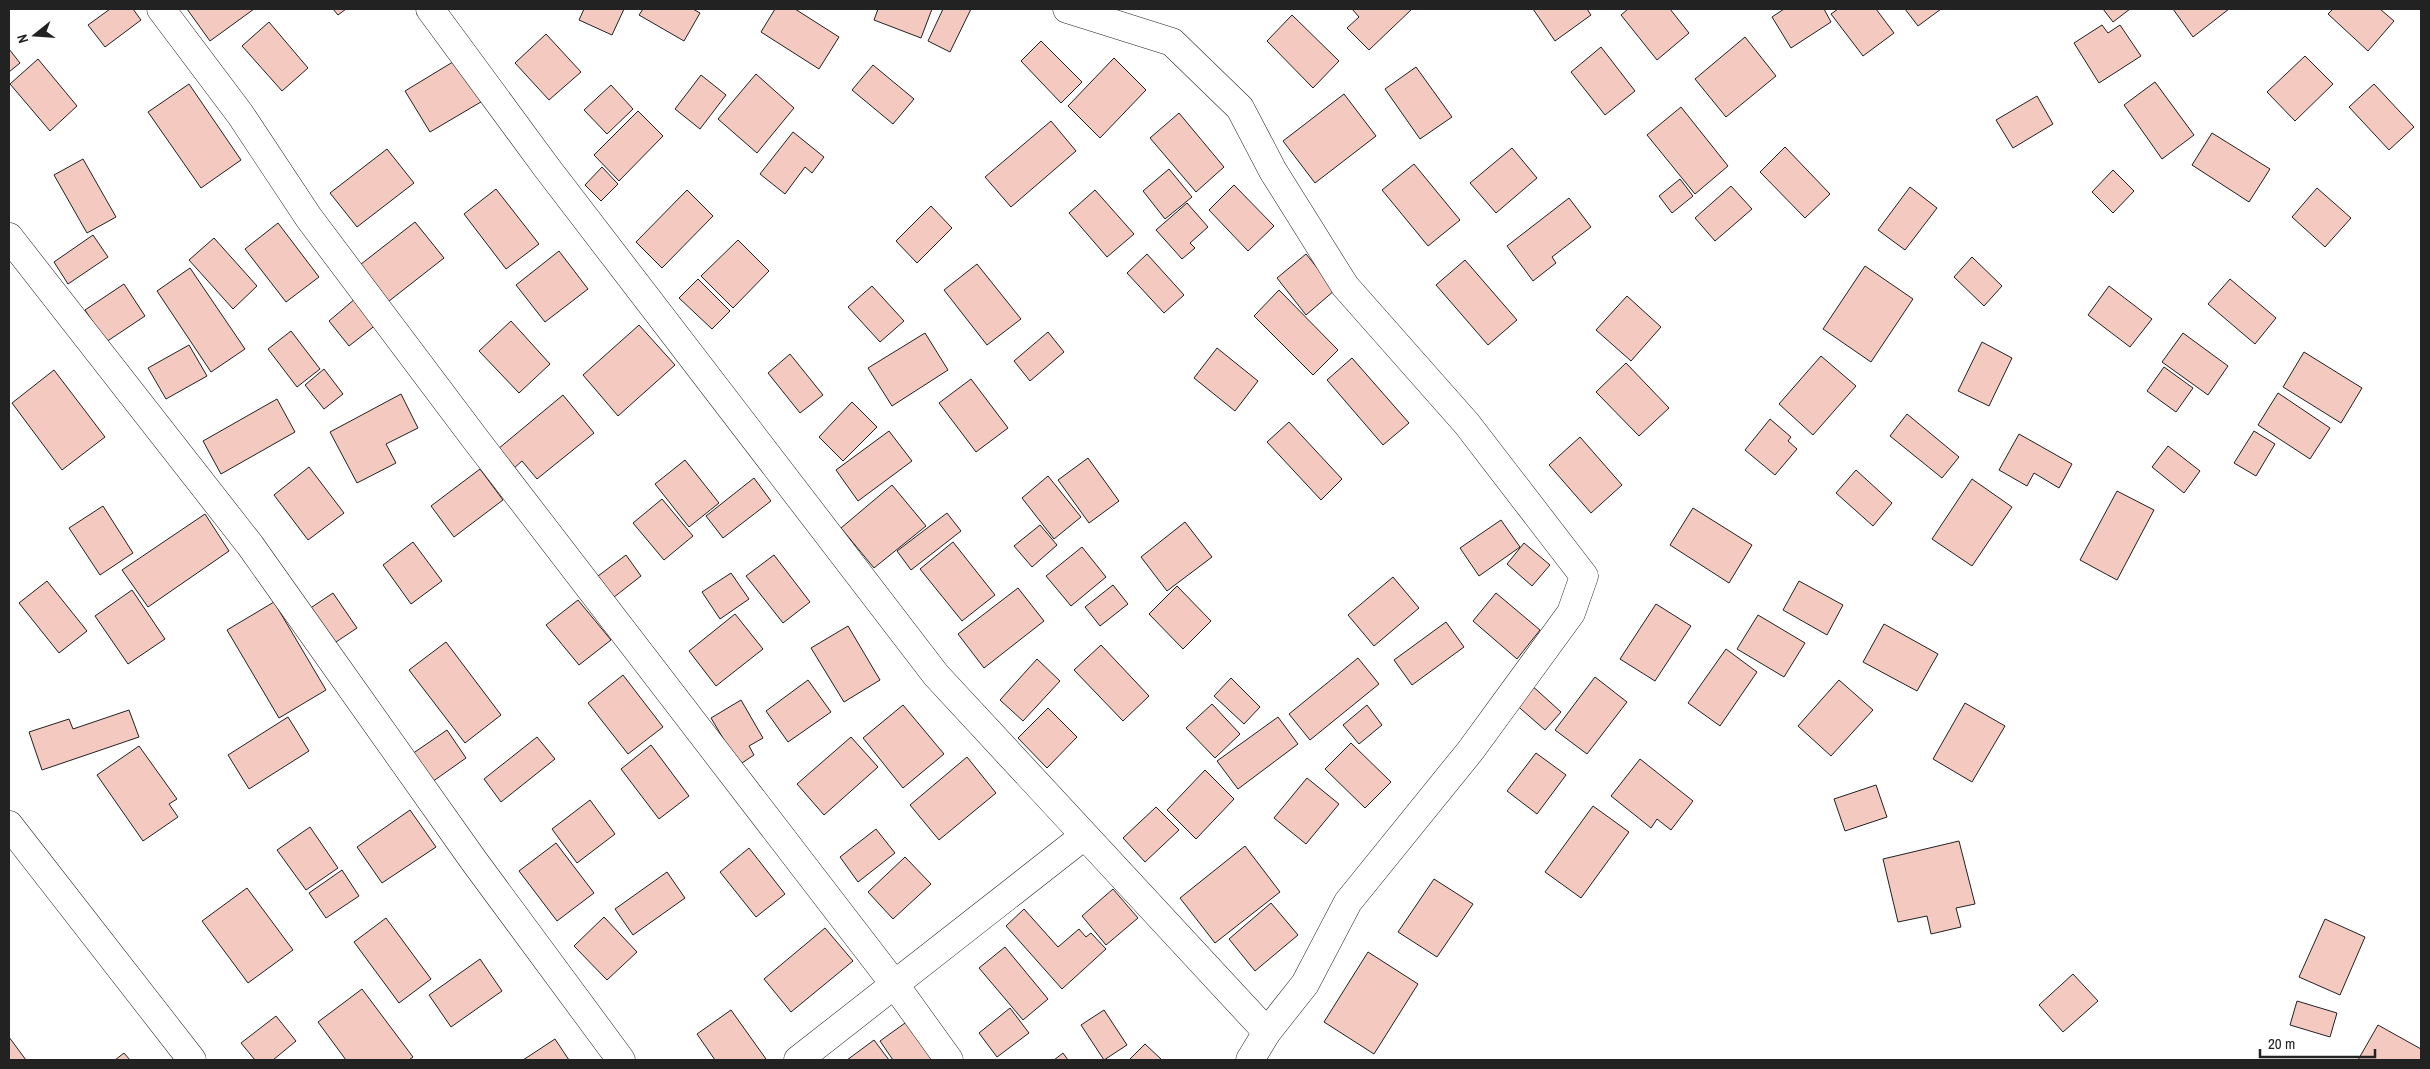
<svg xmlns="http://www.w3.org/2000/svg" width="2430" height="1069" font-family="'Archivo Narrow',sans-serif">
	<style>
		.building { fill: #f3c9c0; stroke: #222 }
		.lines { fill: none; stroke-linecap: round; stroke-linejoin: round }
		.street-casing { stroke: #222; stroke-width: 29 }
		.street { stroke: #fff; stroke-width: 28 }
	</style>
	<rect width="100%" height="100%" fill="#fff"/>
	<g class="building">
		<polygon points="110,9 133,9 141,20 105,47 88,25"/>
		<polygon points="187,9 254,9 210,41"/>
		<polygon points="333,9 346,9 338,15"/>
		<polygon points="584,9 624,9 612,35 579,20"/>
		<polygon points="643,9 693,9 700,13 684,41 639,15"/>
		<polygon points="775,9 795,9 839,37 819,69 761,32"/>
		<polygon points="878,9 932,9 921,38 874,20"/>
		<polygon points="943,9 971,9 950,52 928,41"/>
		<polygon points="1352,9 1412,9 1369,50 1347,28 1359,17"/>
		<polygon points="1533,9 1587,9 1591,15 1555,41"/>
		<polygon points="1628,9 1670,9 1689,33 1657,60 1621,15"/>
		<polygon points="1784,9 1824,9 1831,22 1791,48 1772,17"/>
		<polygon points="1838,9 1876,9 1894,33 1863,56 1831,14"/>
		<polygon points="1905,9 1941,9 1918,26"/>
		<polygon points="2103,9 2130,9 2113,22"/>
		<polygon points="2173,9 2229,9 2193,37"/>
		<polygon points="2333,9 2380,9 2394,21 2368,51 2328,14"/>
		<polygon points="1292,15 1339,61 1313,88 1267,41"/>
		<polygon points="269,22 308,68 282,91 242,46"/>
		<polygon points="2102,25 2108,33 2120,25 2141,56 2099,83 2074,43"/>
		<polygon points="546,34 581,72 549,100 515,63"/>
		<polygon points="1745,37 1776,76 1726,117 1695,79"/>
		<polygon points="1041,41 1082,82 1061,103 1021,61"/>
		<polygon points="1601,47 1635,91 1605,115 1571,72"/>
		<polygon points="9,49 20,63 9,72"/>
		<polygon points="2305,56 2333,84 2295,121 2267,92"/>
		<polygon points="461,57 486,99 430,132 405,91"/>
		<polygon points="1114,58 1146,90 1100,138 1068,106"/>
		<polygon points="38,59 77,106 50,131 10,84"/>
		<polygon points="873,65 914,99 893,124 852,90"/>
		<polygon points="1416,67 1452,117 1420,139 1385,89"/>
		<polygon points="756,74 794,108 757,153 718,119"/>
		<polygon points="701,75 726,95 700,129 675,109"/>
		<polygon points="2155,82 2194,135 2162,159 2124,105"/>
		<polygon points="189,84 241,160 201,188 148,112"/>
		<polygon points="2374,84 2414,127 2389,150 2349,107"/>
		<polygon points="611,85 633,109 607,134 584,110"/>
		<polygon points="1344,94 1376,136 1315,183 1283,141"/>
		<polygon points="2037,96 2053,124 2013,148 1996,120"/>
		<polygon points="1681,107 1728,166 1695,194 1647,135"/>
		<polygon points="638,111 663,136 619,181 594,155"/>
		<polygon points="1179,113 1224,167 1196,192 1150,138"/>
		<polygon points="1051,121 1076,151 1011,207 985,177"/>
		<polygon points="793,132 824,157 812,173 805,167 785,194 760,174"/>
		<polygon points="2212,133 2270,169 2249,202 2192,165"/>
		<polygon points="1785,147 1830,194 1805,218 1760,172"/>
		<polygon points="1512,148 1537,178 1496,213 1470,183"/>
		<polygon points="387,149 414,183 357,227 330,193"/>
		<polygon points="83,159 116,217 87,233 54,175"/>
		<polygon points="1414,164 1460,220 1428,246 1382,190"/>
		<polygon points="602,167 618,184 601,201 585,185"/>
		<polygon points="1169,169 1192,197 1165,219 1143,191"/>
		<polygon points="2113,170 2134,191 2113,213 2092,192"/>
		<polygon points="1680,179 1693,196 1672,213 1659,196"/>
		<polygon points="1234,185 1274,226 1248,251 1209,210"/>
		<polygon points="1731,186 1752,209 1715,241 1695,218"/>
		<polygon points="1910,187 1937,208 1905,250 1878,230"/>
		<polygon points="2317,188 2351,218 2325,247 2292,217"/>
		<polygon points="496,189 539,244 506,269 464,214"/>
		<polygon points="687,190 713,216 662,268 636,242"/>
		<polygon points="1095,190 1134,234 1107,257 1069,213"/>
		<polygon points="1569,198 1591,227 1552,257 1556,263 1533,281 1507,246"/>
		<polygon points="1187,203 1208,227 1190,243 1195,248 1182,259 1156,230"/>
		<polygon points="931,206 952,228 917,263 896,241"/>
		<polygon points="415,222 444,258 384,305 356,268"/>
		<polygon points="278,223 319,277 286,302 245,249"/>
		<polygon points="93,235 108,257 68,284 54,262"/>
		<polygon points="214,238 257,286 233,309 189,260"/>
		<polygon points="738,240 769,271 733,308 701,276"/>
		<polygon points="559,251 588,289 545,322 516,285"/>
		<polygon points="1147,254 1184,295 1164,313 1127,273"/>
		<polygon points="1306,254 1335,290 1306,315 1277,278"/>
		<polygon points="1972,257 2002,286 1984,306 1954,277"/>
		<polygon points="1465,260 1517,320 1488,345 1436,285"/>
		<polygon points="977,264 1021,319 987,345 944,290"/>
		<polygon points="1865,266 1913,299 1871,362 1823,329"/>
		<polygon points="190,268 245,349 211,372 157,291"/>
		<polygon points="698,279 730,311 712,329 679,298"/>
		<polygon points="2230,279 2276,318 2255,344 2208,304"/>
		<polygon points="124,284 145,316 106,342 85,310"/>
		<polygon points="872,286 904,321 880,342 848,307"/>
		<polygon points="2109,286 2152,319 2130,347 2088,315"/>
		<polygon points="1279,290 1338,350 1313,375 1254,316"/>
		<polygon points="1627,296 1661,327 1631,361 1596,330"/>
		<polygon points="356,298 377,324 349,346 329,321"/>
		<polygon points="511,321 550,364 519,393 479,351"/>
		<polygon points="639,325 675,365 618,416 583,375"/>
		<polygon points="291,331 320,369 297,387 268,349"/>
		<polygon points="1048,332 1064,352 1030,381 1014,361"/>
		<polygon points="925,333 948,370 892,406 868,368"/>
		<polygon points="2183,333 2228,366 2208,395 2162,362"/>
		<polygon points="1982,342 2012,358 1989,406 1958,391"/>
		<polygon points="189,345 207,376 166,399 148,368"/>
		<polygon points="1217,348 1258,381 1235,411 1194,378"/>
		<polygon points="2304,352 2362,388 2341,423 2283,387"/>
		<polygon points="790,354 823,395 800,413 768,373"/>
		<polygon points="1821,356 1856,386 1813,435 1779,404"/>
		<polygon points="1352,358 1409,423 1383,445 1327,380"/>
		<polygon points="1626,363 1669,408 1639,436 1596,392"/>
		<polygon points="2164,367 2193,388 2176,412 2147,391"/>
		<polygon points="324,369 343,394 324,409 305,385"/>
		<polygon points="54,370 105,437 62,470 12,403"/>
		<polygon points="971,379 1008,428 976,452 939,403"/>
		<polygon points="2278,393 2330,428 2310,459 2258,425"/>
		<polygon points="401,394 418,428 386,444 396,463 357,483 330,432"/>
		<polygon points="563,395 594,433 537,479 522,461 513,469 498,449"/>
		<polygon points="277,399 295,432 221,474 203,441"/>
		<polygon points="852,402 877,427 843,461 819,437"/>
		<polygon points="1907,414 1959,457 1942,478 1890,436"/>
		<polygon points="1770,419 1791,437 1788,441 1797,449 1775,475 1745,450"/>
		<polygon points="1289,422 1342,479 1321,500 1267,442"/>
		<polygon points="889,431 912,461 858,501 836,470"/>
		<polygon points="2254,431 2275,444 2256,476 2234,463"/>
		<polygon points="2019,434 2072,464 2059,488 2034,473 2027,486 1999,470"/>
		<polygon points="1580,437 1622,485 1591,513 1549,465"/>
		<polygon points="2168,446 2200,471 2184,493 2152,467"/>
		<polygon points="1088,458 1119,501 1089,523 1058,480"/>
		<polygon points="685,460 719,503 689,527 655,484"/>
		<polygon points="309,467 344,513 308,540 274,495"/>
		<polygon points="480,469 503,500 454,537 431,506"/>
		<polygon points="1856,470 1892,503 1873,526 1836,493"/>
		<polygon points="1048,476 1081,517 1054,539 1022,498"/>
		<polygon points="754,478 771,501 723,538 706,516"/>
		<polygon points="1972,479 2012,507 1972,566 1932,539"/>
		<polygon points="892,485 926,526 874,568 841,528"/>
		<polygon points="2117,491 2154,510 2117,580 2080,560"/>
		<polygon points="662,499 693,536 664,560 633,523"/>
		<polygon points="103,506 133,553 100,575 69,528"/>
		<polygon points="1693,508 1752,545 1729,583 1670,545"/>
		<polygon points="947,513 961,531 911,570 897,551"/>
		<polygon points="205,514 229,551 148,607 122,570"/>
		<polygon points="1501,520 1520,547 1479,576 1460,548"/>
		<polygon points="1185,522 1212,557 1167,591 1141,557"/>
		<polygon points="1040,525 1057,545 1032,567 1014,546"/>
		<polygon points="413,542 442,581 411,604 383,565"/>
		<polygon points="953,542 995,595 962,621 920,569"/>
		<polygon points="1524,543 1550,565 1532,586 1507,564"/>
		<polygon points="1082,547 1106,577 1071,606 1046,576"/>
		<polygon points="626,555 641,576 609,601 594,579"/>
		<polygon points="774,555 810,602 783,623 746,576"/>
		<polygon points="731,573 749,599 720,619 702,592"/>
		<polygon points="1393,577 1419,608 1374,646 1348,615"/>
		<polygon points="47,581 87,631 59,653 19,603"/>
		<polygon points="1799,581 1843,605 1827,635 1783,610"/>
		<polygon points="1113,585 1128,604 1100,626 1085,607"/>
		<polygon points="1177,586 1211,621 1183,649 1149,614"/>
		<polygon points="1018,588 1044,621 984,668 958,634"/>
		<polygon points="132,590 165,639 128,664 95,616"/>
		<polygon points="333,593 357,628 333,644 309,609"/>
		<polygon points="1496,593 1540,630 1517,659 1473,621"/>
		<polygon points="578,600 611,640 579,665 546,625"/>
		<polygon points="274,602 326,690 279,718 227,630"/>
		<polygon points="1656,604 1691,626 1655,681 1620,659"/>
		<polygon points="735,614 763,649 716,686 689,651"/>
		<polygon points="1758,615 1805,643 1784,677 1737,649"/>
		<polygon points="1446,622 1464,647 1412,685 1394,660"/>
		<polygon points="1884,624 1938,654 1917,691 1863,662"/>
		<polygon points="848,626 880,680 844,702 811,648"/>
		<polygon points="446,642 501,715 465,743 409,670"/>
		<polygon points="1101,645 1149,696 1123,721 1074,670"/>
		<polygon points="1726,649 1757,672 1720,726 1688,703"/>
		<polygon points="1358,658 1379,684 1310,740 1289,714"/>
		<polygon points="1037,659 1060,681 1023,721 1000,700"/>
		<polygon points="623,675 663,727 628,754 588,703"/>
		<polygon points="1595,677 1627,702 1587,754 1555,730"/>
		<polygon points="1231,678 1260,707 1244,724 1214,696"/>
		<polygon points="808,680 831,712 788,742 766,711"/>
		<polygon points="1839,680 1873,710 1831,756 1798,726"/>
		<polygon points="1529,683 1561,712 1545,730 1513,702"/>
		<polygon points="741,700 763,738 749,746 754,755 739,765 711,718"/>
		<polygon points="1965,703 2005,726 1972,782 1933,759"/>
		<polygon points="1212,704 1240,734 1215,758 1186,728"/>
		<polygon points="903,705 944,754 903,788 863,738"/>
		<polygon points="1367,705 1382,725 1359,744 1343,725"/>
		<polygon points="1048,708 1077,737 1047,768 1018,738"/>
		<polygon points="129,710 139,737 42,770 29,732 69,719 73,729"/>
		<polygon points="288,717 309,751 249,789 228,755"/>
		<polygon points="1278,717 1298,744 1238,789 1217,761"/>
		<polygon points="447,730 466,758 432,782 412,754"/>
		<polygon points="537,737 555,759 501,802 484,779"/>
		<polygon points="851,737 878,767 824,815 797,784"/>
		<polygon points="1351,743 1391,782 1365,808 1325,769"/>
		<polygon points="651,745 689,796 659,819 621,769"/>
		<polygon points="139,746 177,799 169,804 178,817 143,841 97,775"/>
		<polygon points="1536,753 1566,775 1537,814 1507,791"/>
		<polygon points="967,757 996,793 939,840 910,805"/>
		<polygon points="1640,759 1693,801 1671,830 1657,819 1651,828 1611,796"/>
		<polygon points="1205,770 1234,799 1196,839 1167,810"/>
		<polygon points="1307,778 1339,804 1306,844 1274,818"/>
		<polygon points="1876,785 1887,817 1845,831 1834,799"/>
		<polygon points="590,800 615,834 577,863 552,829"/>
		<polygon points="1593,806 1629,832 1581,898 1545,872"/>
		<polygon points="1156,807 1179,830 1145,862 1123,838"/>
		<polygon points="410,810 436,847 382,883 357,847"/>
		<polygon points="310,827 338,868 306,890 277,850"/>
		<polygon points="876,829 895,853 858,882 840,857"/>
		<polygon points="1959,841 1975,904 1956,908 1961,927 1931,934 1927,916 1898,922 1883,859"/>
		<polygon points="556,843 594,893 557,921 519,871"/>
		<polygon points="1245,846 1280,892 1215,943 1180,898"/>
		<polygon points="749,848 785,894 756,917 720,872"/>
		<polygon points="905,857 931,884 893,919 868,892"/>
		<polygon points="342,870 359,896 326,918 309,893"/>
		<polygon points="667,872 685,898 633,935 615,909"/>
		<polygon points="1434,879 1473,904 1437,957 1398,932"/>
		<polygon points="247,888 293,950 248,983 202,921"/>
		<polygon points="1113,889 1138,918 1106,945 1082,916"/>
		<polygon points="1271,903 1298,935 1255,971 1229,939"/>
		<polygon points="1024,909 1058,947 1079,929 1086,937 1091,933 1106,949 1062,989 1006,926"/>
		<polygon points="604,917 637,952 607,980 574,946"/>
		<polygon points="386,918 431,979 399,1003 354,942"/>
		<polygon points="2325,919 2365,937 2340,995 2299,977"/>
		<polygon points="825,928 853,961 791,1012 764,979"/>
		<polygon points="1005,947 1048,999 1023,1020 979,968"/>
		<polygon points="1368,952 1418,984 1374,1054 1324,1022"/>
		<polygon points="480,959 502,991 451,1027 429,995"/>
		<polygon points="2073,974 2098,1001 2063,1032 2039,1005"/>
		<polygon points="362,989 413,1057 409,1060 346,1060 318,1022"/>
		<polygon points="2297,1001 2337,1013 2330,1037 2290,1025"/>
		<polygon points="1010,1008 1029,1033 997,1057 979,1033"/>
		<polygon points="731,1010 766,1059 765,1060 715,1060 697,1034"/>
		<polygon points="1104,1010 1127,1045 1104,1060 1081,1025"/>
		<polygon points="276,1016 296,1041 273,1060 255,1060 241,1043"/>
		<polygon points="912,1018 943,1060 893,1060 880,1041"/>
		<polygon points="2378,1025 2421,1049 2421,1060 2358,1060"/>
		<polygon points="9,1037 26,1060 9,1060"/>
		<polygon points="555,1039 569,1060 523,1060"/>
		<polygon points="874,1040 889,1060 847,1060"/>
		<polygon points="1145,1044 1162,1060 1129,1060"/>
		<polygon points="124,1053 130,1060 115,1060"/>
		<polygon points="1063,1053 1068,1060 1054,1060"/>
	</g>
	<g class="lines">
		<g class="street-casing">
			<g id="street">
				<polyline points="161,9 240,114 309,218 476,440 895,985 949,1060"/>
				<polyline points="430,9 547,168 936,675 1267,1032"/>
				<polyline points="1067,9 1172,42 1240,108 1273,171 1345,286 1467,424 1584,576 1571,613 1471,750 1348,902 1305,984 1267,1032 1250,1060"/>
				<polyline points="9,237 250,545 474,861 621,1060"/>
				<polyline points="9,825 192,1060"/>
				<polyline points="798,1060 1084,836"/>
			</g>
		</g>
		<use href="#street" class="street"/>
	</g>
	<rect width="2430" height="1069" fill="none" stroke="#222222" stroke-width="20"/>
	<g transform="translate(35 35) rotate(253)" stroke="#ffffff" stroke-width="4" paint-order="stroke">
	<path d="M0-4L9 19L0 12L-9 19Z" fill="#222222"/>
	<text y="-8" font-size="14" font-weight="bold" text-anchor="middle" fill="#222222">N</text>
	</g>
	<path d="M2260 1049v8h115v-8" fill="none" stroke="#222222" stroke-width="2.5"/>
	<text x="2268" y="1049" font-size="15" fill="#222222" stroke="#ffffff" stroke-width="4" paint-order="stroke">20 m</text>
</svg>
